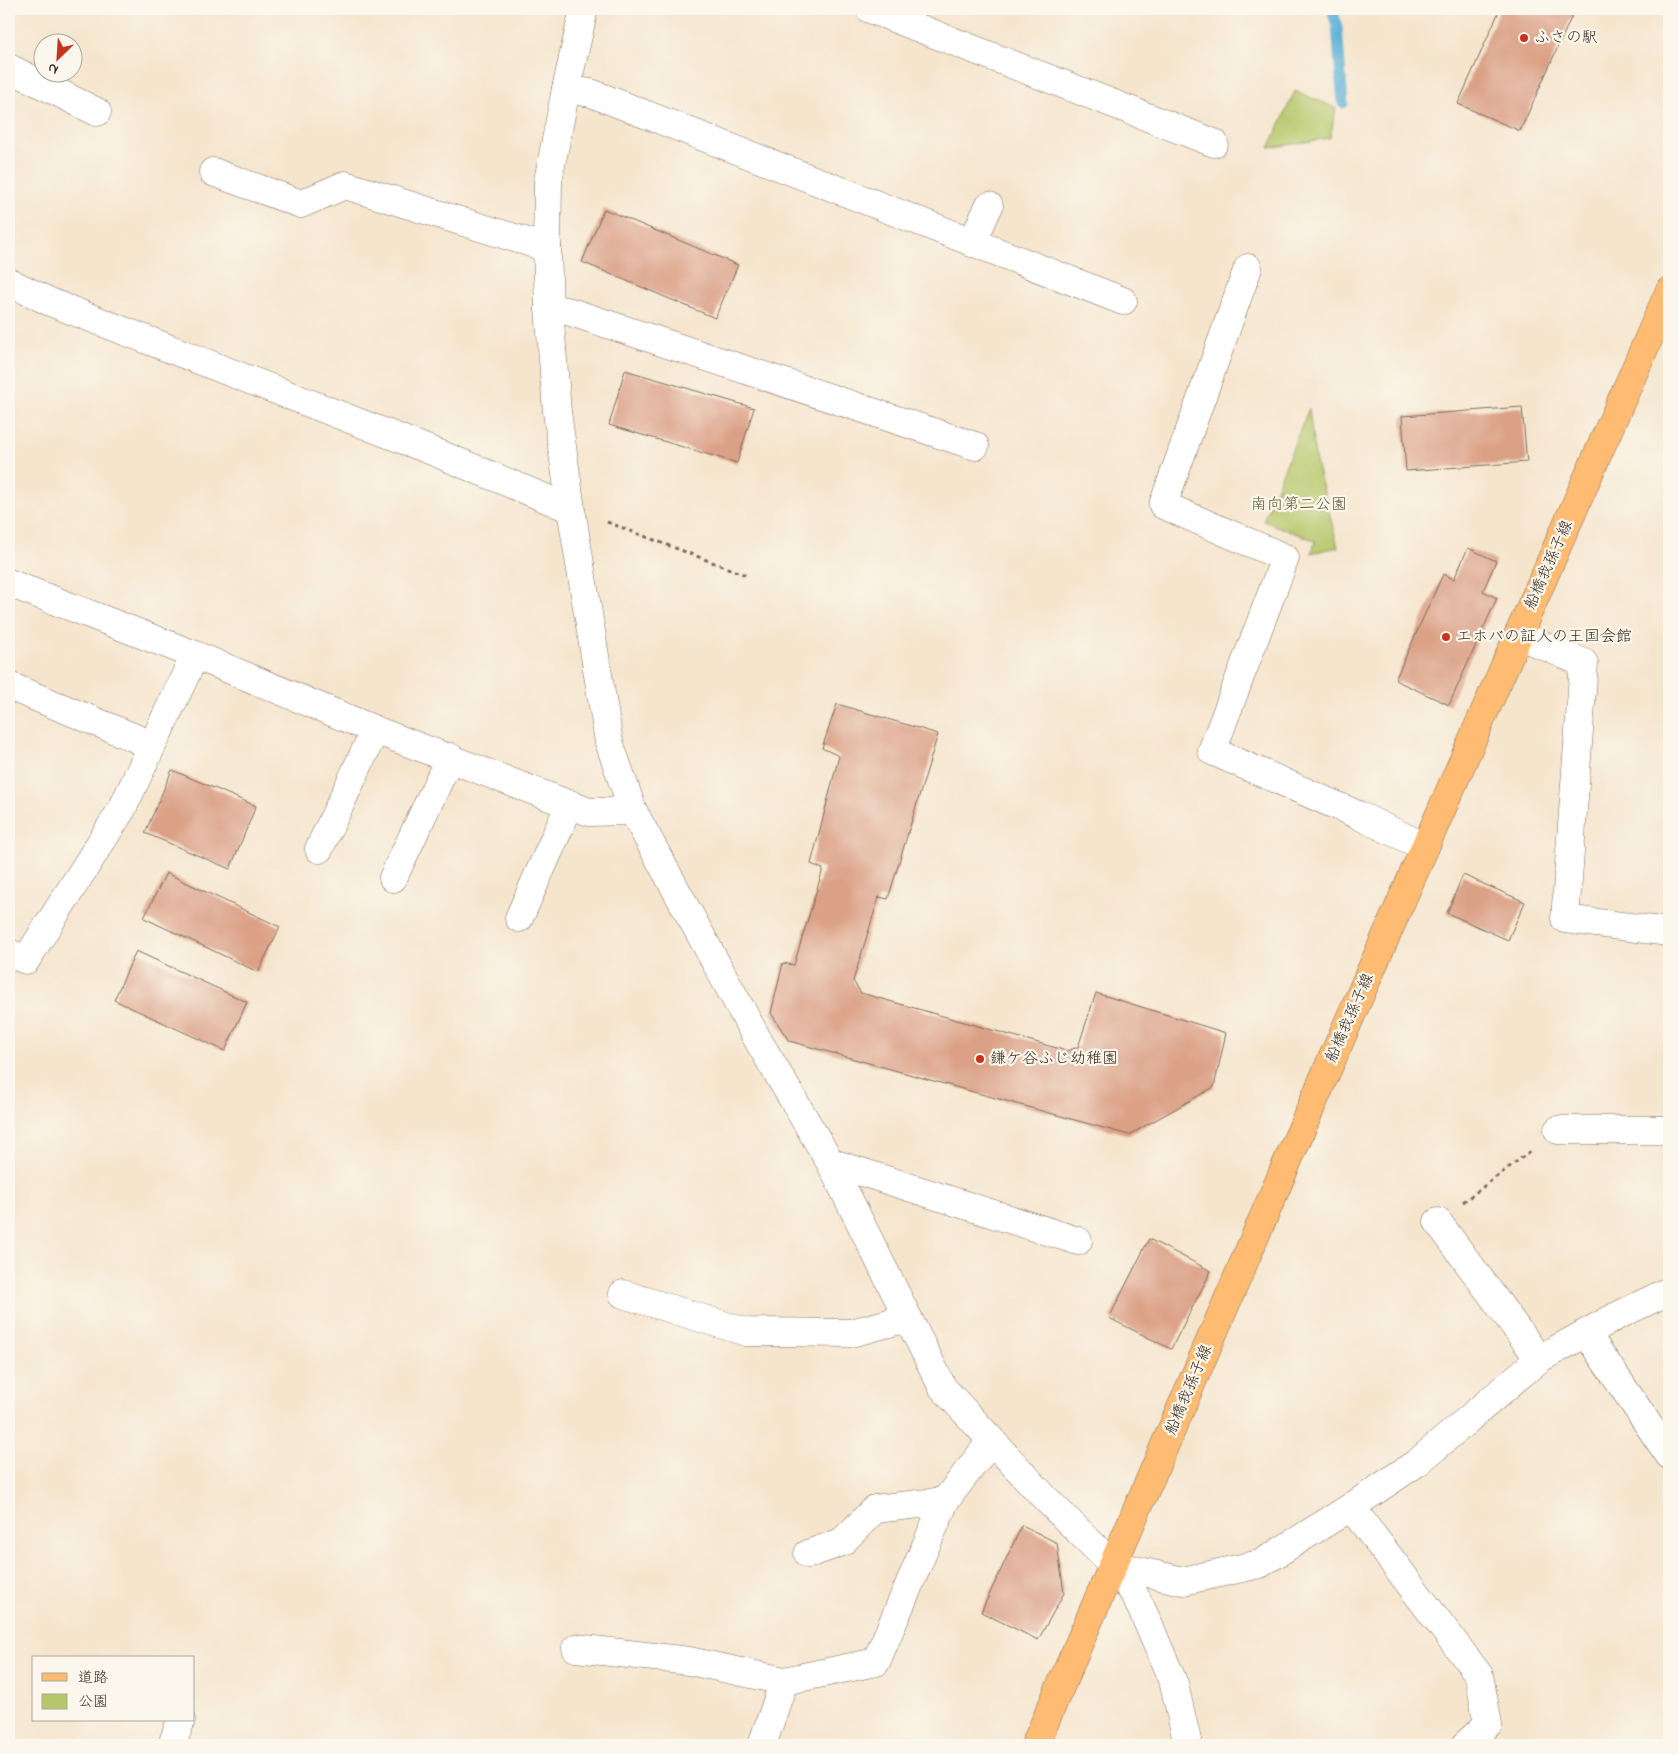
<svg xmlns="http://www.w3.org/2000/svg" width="1678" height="1754" font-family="'Indie Flower','Klee One',sans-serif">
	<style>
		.green { fill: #b6c76a; stroke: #787844 }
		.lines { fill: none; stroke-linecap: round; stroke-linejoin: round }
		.stream { stroke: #59add5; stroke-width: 11 }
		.building { fill: #dba187 }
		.minor-casing { stroke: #7c6b5b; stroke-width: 29 }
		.major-casing { stroke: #7c6b5b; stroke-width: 29 }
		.path { stroke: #7c6b5b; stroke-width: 3; stroke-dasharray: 4 4; stroke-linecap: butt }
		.minor { stroke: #fff; stroke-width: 28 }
		.major { stroke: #febb71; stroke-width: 28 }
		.poi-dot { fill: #c8321e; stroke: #fbf7ec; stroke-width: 2 }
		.labels { text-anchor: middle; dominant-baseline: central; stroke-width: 4.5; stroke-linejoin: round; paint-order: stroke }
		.poi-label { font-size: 16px; fill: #3b2a1e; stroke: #fbf7ec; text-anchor: start }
		.park-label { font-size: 16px; fill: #605935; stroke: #fbf7ec }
		.street-label { font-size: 16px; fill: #3b2a1e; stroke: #fbf7ec }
	</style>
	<rect width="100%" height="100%" fill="#fbf7ec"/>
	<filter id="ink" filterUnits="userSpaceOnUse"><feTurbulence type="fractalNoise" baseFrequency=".02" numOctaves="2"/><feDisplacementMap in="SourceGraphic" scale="10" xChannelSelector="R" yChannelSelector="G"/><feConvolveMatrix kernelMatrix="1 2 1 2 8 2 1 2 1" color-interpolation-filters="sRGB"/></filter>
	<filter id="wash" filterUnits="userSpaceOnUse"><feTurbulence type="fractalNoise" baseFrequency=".0096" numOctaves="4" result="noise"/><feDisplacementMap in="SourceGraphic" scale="20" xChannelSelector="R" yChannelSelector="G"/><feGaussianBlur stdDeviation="1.12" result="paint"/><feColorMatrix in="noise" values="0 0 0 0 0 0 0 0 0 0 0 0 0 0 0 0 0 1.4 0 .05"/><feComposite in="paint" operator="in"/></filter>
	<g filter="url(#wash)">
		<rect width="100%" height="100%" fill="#f5e5cd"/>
		<g class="green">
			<polygon points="1295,91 1336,108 1330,138 1269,148"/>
			<polygon points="1309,408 1315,458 1338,547 1311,553 1316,541 1263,521"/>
		</g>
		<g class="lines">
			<polyline class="stream" points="1332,9 1337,27 1343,103"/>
		</g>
		<g id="blocks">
			<g class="building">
				<polygon points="1500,9 1575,9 1520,131 1458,104"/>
				<polygon points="604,209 738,265 715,318 582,262"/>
				<polygon points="625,370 754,408 737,463 609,425"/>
				<polygon points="1522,407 1527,462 1406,471 1402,416"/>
				<polygon points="1468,548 1496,561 1483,591 1497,598 1449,705 1395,680 1443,574 1454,579"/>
				<polygon points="837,704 938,734 888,899 879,897 853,981 861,993 1067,1051 1078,1047 1096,993 1226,1033 1214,1087 1129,1135 789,1041 771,1013 783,963 794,965 823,869 811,864 839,756 822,748"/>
				<polygon points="172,770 256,806 230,869 145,833"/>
				<polygon points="166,873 280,927 258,972 144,918"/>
				<polygon points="1463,875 1525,902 1508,940 1447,913"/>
				<polygon points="136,951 247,1002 225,1051 114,1000"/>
				<polygon points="1149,1239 1211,1271 1171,1349 1109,1318"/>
				<polygon points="1022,1525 1057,1543 1064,1593 1038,1640 981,1612"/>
			</g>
		</g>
	</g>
	<g filter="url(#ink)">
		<use href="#blocks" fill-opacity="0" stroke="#7c6b5b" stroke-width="1"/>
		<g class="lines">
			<g class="minor-casing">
				<g id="minor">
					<polyline points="584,9 566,89 548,181 547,248 549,308 557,412 571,509 609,742 633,811 759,1042 830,1162 943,1388 1046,1499 1113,1565 1133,1592 1144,1614 1174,1684 1188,1745"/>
					<polyline points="870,9 1214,143"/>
					<polyline points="9,68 97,112"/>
					<polyline points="566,89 591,93 1123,301"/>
					<polyline points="213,172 301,204 345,185 547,248"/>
					<polyline points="972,243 989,206"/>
					<polyline points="1248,268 1163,505 1285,558 1212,751 1358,815 1425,847"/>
					<polyline points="9,282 50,302 437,453 571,509"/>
					<polyline points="549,308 571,312 975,446"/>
					<polyline points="9,583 195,655 375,730 589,812 633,811"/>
					<polyline points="1518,635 1584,663 1565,919 1669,932"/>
					<polyline points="9,686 152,745"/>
					<polyline points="319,849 375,730"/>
					<polyline points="393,878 450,757"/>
					<polyline points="519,918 570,804"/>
					<polyline points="9,953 26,960 122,809 195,655"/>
					<polyline points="1558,1130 1669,1130"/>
					<polyline points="830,1162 1078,1241"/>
					<polyline points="1438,1222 1539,1359"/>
					<polyline points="623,1294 746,1332 851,1333 908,1318"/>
					<polyline points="1586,1333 1669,1455"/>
					<polyline points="1351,1507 1479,1675 1488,1724 1465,1745"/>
					<polyline points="808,1554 842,1542 875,1509 945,1501"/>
					<polyline points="1113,1565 1183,1581 1260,1564 1351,1507 1418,1462 1539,1359 1617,1316 1669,1291"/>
					<polyline points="576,1648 689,1661 784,1681 876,1662 945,1501 991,1441"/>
					<polyline points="172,1745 181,1720"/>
					<polyline points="762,1745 784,1681"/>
				</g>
			</g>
			<g class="major-casing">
				<polyline id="major" points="1035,1745 1328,1068 1669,292"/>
			</g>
			<g class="path">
				<polyline points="607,522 746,575"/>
				<polyline points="1463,1202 1532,1150"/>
			</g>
			<use href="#minor" class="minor"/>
			<use href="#major" class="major"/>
		</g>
	</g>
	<g class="poi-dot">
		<circle cx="1524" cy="38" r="5"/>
		<circle cx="1446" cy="637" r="5"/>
		<circle cx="980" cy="1059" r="5"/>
	</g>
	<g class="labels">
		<g class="poi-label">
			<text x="1534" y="38">ふさの駅</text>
			<text x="1456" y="637">エホバの証人の王国会館</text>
			<text x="990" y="1059">鎌ケ谷ふじ幼稚園</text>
		</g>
		<g class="park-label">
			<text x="1299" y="505">南向第二公園</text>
		</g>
		<g class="street-label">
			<text transform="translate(1549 565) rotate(-66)">船橋我孫子線</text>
			<text transform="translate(1350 1018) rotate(-66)">船橋我孫子線</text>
			<text transform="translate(1189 1390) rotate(-67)">船橋我孫子線</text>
		</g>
	</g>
	<rect width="1678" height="1754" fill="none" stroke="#fbf7ec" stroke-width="30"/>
	<rect x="32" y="1656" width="162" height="65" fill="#fbf7ec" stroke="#aea59a"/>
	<rect x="42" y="1673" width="25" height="8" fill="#febb71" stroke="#aea59a"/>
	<text x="78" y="1682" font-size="15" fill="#3b2a1e">道路</text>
	<rect x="42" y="1694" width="25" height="15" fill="#b6c76a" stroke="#aea59a"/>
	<text x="78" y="1706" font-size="15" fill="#3b2a1e">公園</text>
	<g transform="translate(58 58) rotate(205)"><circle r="24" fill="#fbf7ec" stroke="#aea59a"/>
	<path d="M0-4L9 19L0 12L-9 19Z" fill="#c8321e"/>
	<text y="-8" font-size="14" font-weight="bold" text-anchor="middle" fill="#3b2a1e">N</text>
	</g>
</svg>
